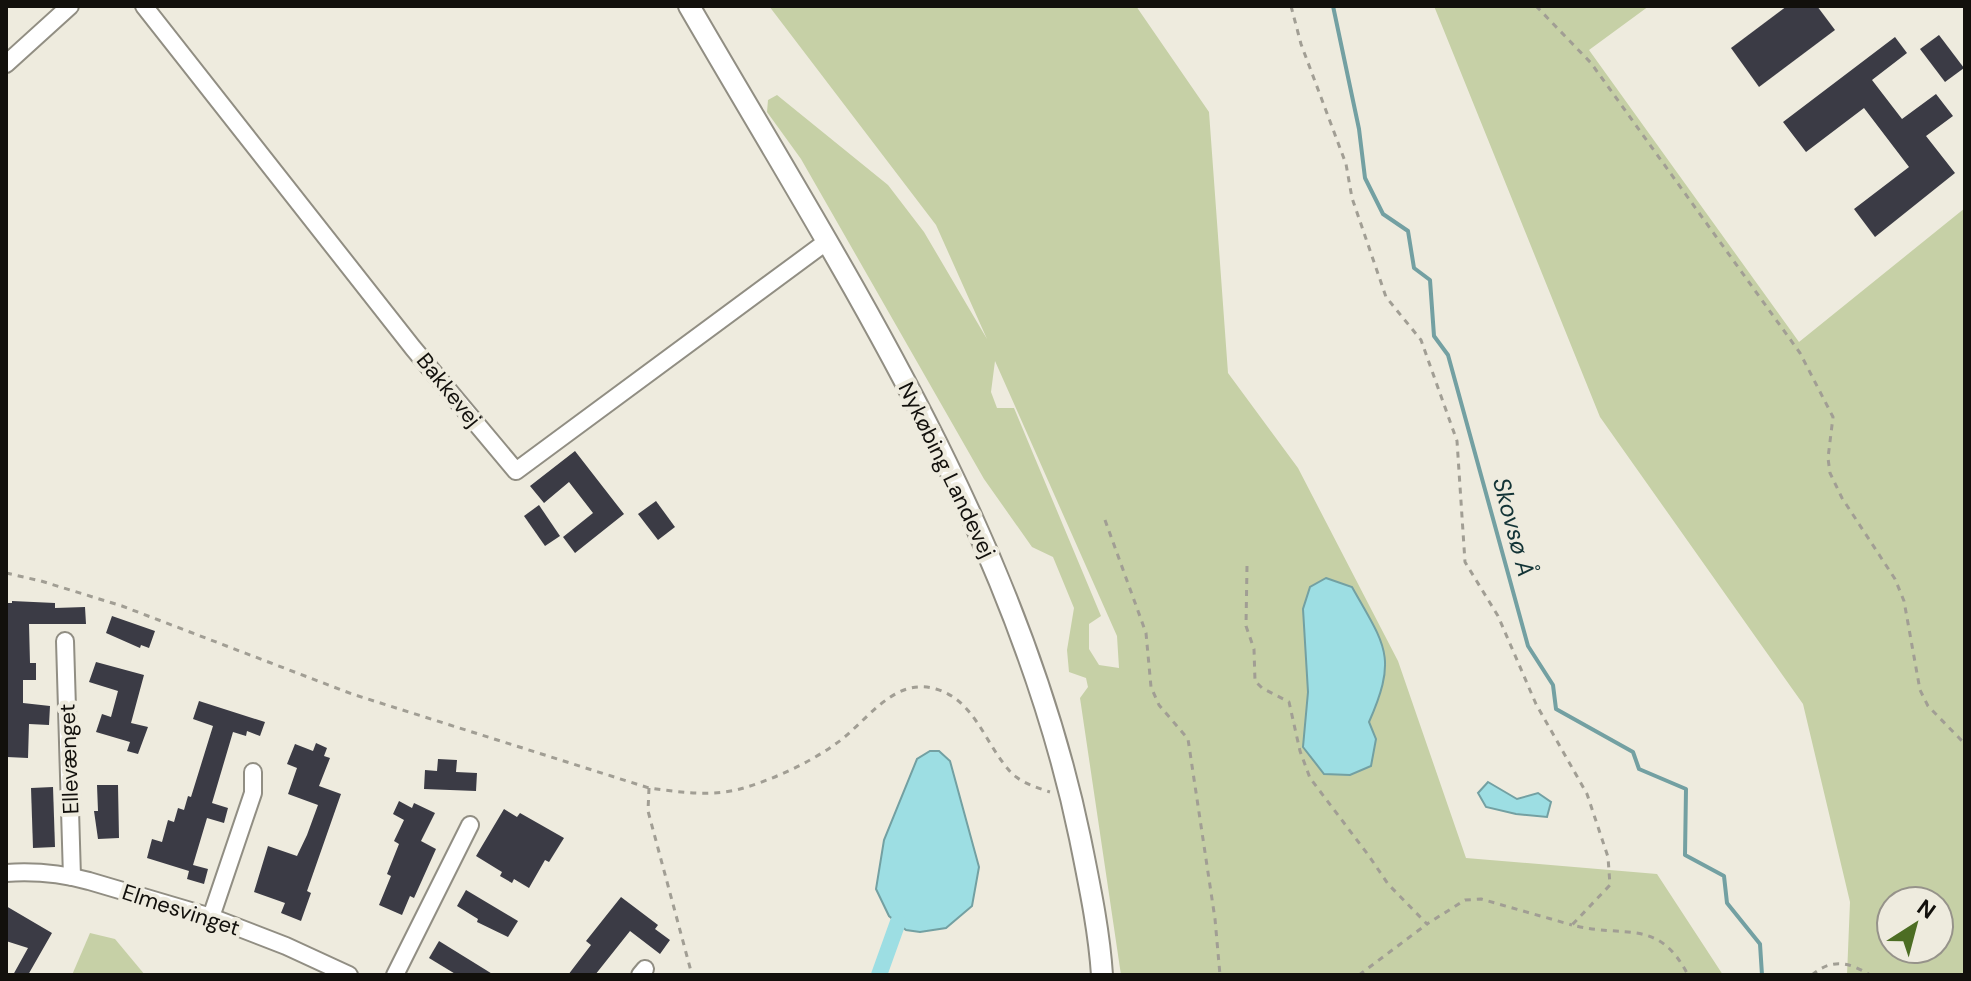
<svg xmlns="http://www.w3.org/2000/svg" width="1971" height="981" font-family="'DM Sans',sans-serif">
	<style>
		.green { fill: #c6d0a6; fill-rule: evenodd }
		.water { fill: #9ddee3; stroke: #73a0a2; stroke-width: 2 }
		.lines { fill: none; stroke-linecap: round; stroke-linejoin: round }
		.stream { stroke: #73a0a2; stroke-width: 4 }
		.canal { stroke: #9ddee3; stroke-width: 16 }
		.building { fill: #3b3b45 }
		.minor-casing { stroke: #918e83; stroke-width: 20 }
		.major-casing { stroke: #918e83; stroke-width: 24 }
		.path { stroke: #a19e94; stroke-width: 3; stroke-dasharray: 6 6; stroke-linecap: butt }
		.minor { stroke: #fff; stroke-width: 16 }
		.major { stroke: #fff; stroke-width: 20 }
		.labels { text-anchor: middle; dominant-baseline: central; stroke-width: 8; stroke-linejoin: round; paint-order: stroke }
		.street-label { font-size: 22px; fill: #12100c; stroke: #eeebde }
		.water-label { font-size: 24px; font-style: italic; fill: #133436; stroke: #eeebde }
	</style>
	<rect width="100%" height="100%" fill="#eeebde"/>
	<g class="green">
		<path d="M 769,6 L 1136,6 L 1209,112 L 1228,373 L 1298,468 L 1398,661 L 1466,858 L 1657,874 L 1723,975 L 1121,975 L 1080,698 L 1088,687 L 1086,678 L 1069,672 L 1067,650 L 1074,608 L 1053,557 L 1032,547 L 984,479 L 801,159 L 767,112 L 768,100 L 777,95 L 888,185 L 924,232 L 987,339 L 936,225 ZM 995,361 L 1117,636 L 1119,668 L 1099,665 L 1089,649 L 1089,624 L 1101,616 L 1014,408 L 997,408 L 991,392 Z"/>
		<path d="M 1434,6 L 1649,6 L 1589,50 L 1799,342 L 1965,208 L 1965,975 L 1847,975 L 1850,902 L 1803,704 L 1600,417 ZM 1891,901 L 1939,901 L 1939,949 L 1891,949 Z"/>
		<polygon points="90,933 115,939 145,975 72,975"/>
	</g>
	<g class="water">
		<path d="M 1326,578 L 1352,587 C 1385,646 1398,656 1369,722 L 1376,739 L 1371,766 L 1350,775 L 1324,774 L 1303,747 L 1308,692 L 1303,609 L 1310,587 Z"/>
		<polygon points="930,751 939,751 950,761 979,867 972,906 946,928 920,932 906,930 889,916 876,889 884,840 917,759"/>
		<polygon points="1488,782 1517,799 1538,793 1551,802 1547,817 1516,814 1486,807 1478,793"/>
	</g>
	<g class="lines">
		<polyline class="stream" points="1333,6 1359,129 1365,178 1383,214 1408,231 1414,268 1430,280 1434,336 1448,355 1528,646 1553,685 1556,709 1633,752 1639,769 1686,789 1685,855 1724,876 1727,903 1760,944 1762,975"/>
		<polyline class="canal" points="879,975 898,922"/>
	</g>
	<g class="building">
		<polygon points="1787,6 1817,6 1835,30 1759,87 1731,48"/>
		<polygon points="1939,35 1964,68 1945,82 1920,49"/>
		<polygon points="1895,37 1907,53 1872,80 1902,119 1936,94 1953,116 1926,136 1955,173 1875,237 1854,209 1909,167 1864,108 1806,152 1783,122"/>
		<polygon points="575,451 624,514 575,553 563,537 593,513 569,482 544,503 530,486"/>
		<polygon points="656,501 675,527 658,540 638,514"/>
		<polygon points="539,505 560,536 545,546 524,516"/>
		<polygon points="12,601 55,603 55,608 85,607 86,624 29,624 30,663 36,663 36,680 23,680 23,703 50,706 49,725 29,724 28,758 7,757 6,603 12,603"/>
		<polygon points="112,616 155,631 149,648 141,645 140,648 106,633"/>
		<polygon points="96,662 144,675 131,723 148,727 138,754 127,751 130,742 96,732 102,714 111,717 118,691 89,682"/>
		<polygon points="199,701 265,722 260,736 247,731 246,736 233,732 212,803 228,808 224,823 207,818 193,865 208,869 204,884 187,879 189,871 147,858 152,839 162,842 168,820 174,822 178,808 184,810 188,796 191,797 213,726 193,719"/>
		<polygon points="316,743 327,748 324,756 330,758 319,786 341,794 307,891 311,893 301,921 281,913 285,903 254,892 268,846 297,856 307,835 318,805 288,794 297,768 287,764 295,744 313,751"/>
		<polygon points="438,759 457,760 456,772 477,773 476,791 424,789 425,770 437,771"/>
		<polygon points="97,785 118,785 119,838 98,839 94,811 98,811"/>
		<polygon points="53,787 55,847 33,848 31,788"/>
		<polygon points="399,801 412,808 414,803 435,813 421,841 436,849 414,898 410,896 402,915 379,905 391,876 387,874 399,844 394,841 404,820 393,814"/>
		<polygon points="504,809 517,817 520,813 564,838 549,862 545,860 529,888 514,879 512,883 500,876 502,872 476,856"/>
		<polygon points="466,890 518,921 508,937 477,922 478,919 457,906"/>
		<polygon points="621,897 658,925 655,929 670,940 660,954 630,931 595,975 568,975 591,945 586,941"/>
		<polygon points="6,906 52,933 28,975 13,975 28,948 6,941"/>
		<polygon points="439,941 494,975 457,975 429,958"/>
	</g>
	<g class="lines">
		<g class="minor-casing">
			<g id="minor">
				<polyline points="144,6 413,348 516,471 826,242"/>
				<polyline points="6,64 70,6"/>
				<polyline points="65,641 72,877"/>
				<path d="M 6,873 C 33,871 63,874 89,881 L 211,917 L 286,946 L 349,975"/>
				<polyline points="211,917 253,793 253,772"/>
				<polyline points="395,975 470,825"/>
				<polyline points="640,975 645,969"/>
			</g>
		</g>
		<g class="major-casing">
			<path id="major" d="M 689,6 C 842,270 1017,534 1080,838 C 1089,883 1099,929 1102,975"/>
		</g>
		<g class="path">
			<path d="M 1291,6 L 1301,44 L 1346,164 L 1352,198 L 1386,297 L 1421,340 L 1457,441 L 1465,562 L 1498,616 L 1536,704 L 1587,794 L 1608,857 L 1610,885 L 1572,925 C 1626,939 1658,917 1688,975"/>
			<polyline points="1536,6 1591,63 1800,353 1833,417 1828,458 1830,473 1842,498 1895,579 1904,601 1920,690 1928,706 1965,744"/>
			<polyline points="1105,520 1146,633 1151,687 1159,705 1188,739 1215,919 1220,975"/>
			<polyline points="1247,566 1246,626 1254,649 1255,681 1262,688 1289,702 1300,751 1310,778 1369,856 1388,884 1427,924 1465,900 1481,899 1572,925"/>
			<path d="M 6,573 L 41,581 L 122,606 L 352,694 L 649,788 C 678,792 710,797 740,789 C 772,780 807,764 834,745 C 866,724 892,676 936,689 C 974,700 984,741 1008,769 C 1018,782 1035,787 1050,792"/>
			<polyline points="649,788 648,811 692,975"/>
			<polyline points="1359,975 1427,924"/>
			<path d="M 1812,975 C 1832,958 1849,962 1870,975"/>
		</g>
		<use href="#minor" class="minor"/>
		<use href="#major" class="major"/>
	</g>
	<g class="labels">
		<g class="street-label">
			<text transform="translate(449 390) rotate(51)">Bakkevej</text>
			<text transform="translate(947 470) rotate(64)">Nykøbing Landevej</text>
			<text transform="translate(69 759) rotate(-92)">Ellevænget</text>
			<text transform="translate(181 910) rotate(18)">Elmesvinget</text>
		</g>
		<g class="water-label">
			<text transform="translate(1514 527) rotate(75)">Skovsø Å</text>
		</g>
	</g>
	<rect width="1971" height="981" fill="none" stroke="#12100c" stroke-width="16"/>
	<g transform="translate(1915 925) rotate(36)"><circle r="38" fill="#eeebde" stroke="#96938a" stroke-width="2"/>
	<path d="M0-6L14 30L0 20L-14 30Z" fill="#4c6d23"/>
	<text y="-12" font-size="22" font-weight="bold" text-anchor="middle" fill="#12100c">N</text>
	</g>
</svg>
